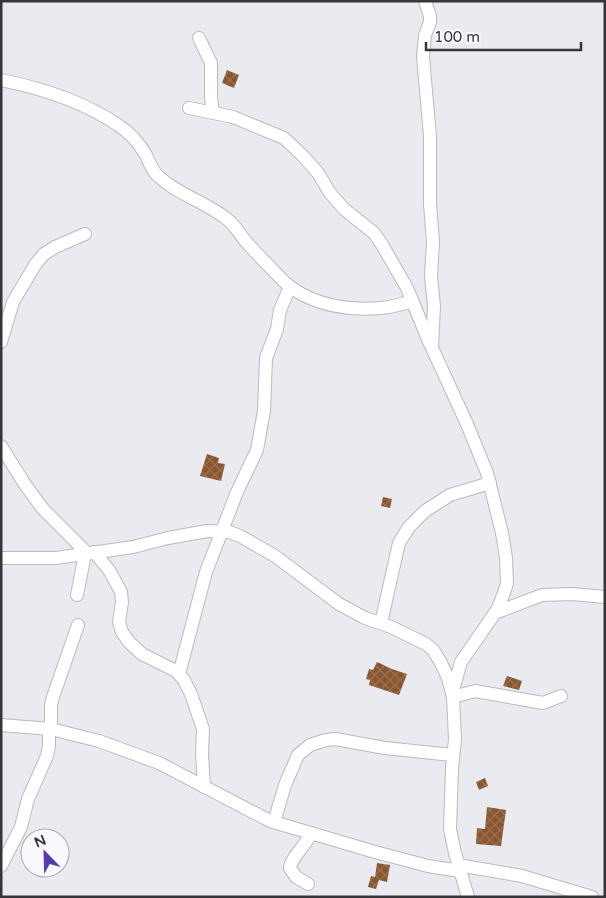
<svg xmlns="http://www.w3.org/2000/svg" width="606" height="898" font-family="'Varela Round',sans-serif">
	<style>
		.building { fill: url(#building-cross-hatch) }
		.lines { fill: none; stroke-linecap: round; stroke-linejoin: round }
		.minor-casing { stroke: #b9babf; stroke-width: 14 }
		.minor { stroke: #fff; stroke-width: 12 }
	</style>
	<defs>
		<pattern id="building-cross-hatch" width="8" height="8" patternUnits="userSpaceOnUse" patternTransform="scale(1.25)"><rect width="8" height="8" fill="#8a562d"/><path d="M0 0l8 8M0 8l8-8" fill="none" stroke="#987152"/></pattern>
	</defs>
	<rect width="100%" height="100%" fill="#eaebf0"/>
	<g class="building">
		<polygon points="227,70 239,75 234,88 222,83"/>
		<polygon points="207,454 219,458 218,463 225,464 221,481 200,476"/>
		<polygon points="383,497 392,499 390,508 381,506"/>
		<polygon points="377,662 392,669 407,674 399,695 369,685 370,680 366,679 369,669 373,670"/>
		<polygon points="507,676 522,681 519,690 503,686"/>
		<polygon points="485,778 488,786 479,790 476,782"/>
		<polygon points="487,807 506,810 501,846 476,844 477,828 485,829"/>
		<polygon points="377,863 390,865 387,882 379,880 376,889 368,887 371,876 375,877"/>
	</g>
	<g class="lines">
		<g class="minor-casing">
			<g id="minor">
				<polyline points="425,1 430,16 430,22 425,35 423,57 430,136 430,204 433,242 431,276 434,306 432,348 467,424 487,473 502,533 506,558 507,583 504,593 497,610 461,662 452,693"/>
				<polyline points="199,38 211,63 211,98 213,113"/>
				<path d="M 1,80 C 41,88 84,102 118,125 C 129,132 139,143 146,155 C 149,162 152,170 157,175 C 178,195 206,202 227,219 C 237,227 241,237 249,245 C 256,253 263,260 270,267 C 277,274 284,283 292,288 C 324,311 376,314 412,301"/>
				<polyline points="189,108 233,117 284,138 304,157 318,173 330,193 344,209 374,233 381,243 407,288 430,344"/>
				<polyline points="1,342 13,302 35,265 44,254 55,247 85,234"/>
				<polyline points="1,446 24,483 43,509 87,553"/>
				<polyline points="94,552 109,570 121,592 122,602 119,622 122,632 129,642 142,654 176,671 184,680 191,694 203,729 202,754 204,787"/>
				<polyline points="1,558 56,558 133,547 168,538 207,531 229,532 240,536 275,556 339,604 365,618 391,627 426,644 433,650 440,661 448,678 453,697 455,739 452,769 450,829 455,853 468,897"/>
				<polyline points="77,595 85,554"/>
				<polyline points="495,613 542,595 572,594 605,597"/>
				<polyline points="381,623 399,543 409,527 425,511 450,495 490,483"/>
				<polyline points="179,674 206,572 237,492 257,450 264,411 266,358 277,329 280,310 290,287"/>
				<polyline points="453,697 475,691 543,703 561,696"/>
				<polyline points="1,725 51,729 99,741 159,763 270,821 375,852 428,866 460,871"/>
				<polyline points="51,729 51,705 53,697 78,625"/>
				<polyline points="274,822 285,785 298,755 310,745 326,740 335,739 385,748 452,755"/>
				<polyline points="458,865 522,876 592,897"/>
				<polyline points="1,866 21,827 28,799 47,756 49,746 49,729"/>
				<path d="M 308,884 L 296,877 L 290,868 C 291,857 306,846 311,833"/>
			</g>
		</g>
		<use href="#minor" class="minor"/>
	</g>
	<rect width="606" height="898" fill="none" stroke="#363638" stroke-width="5"/>
	<g transform="translate(45 853) rotate(337)"><circle r="24" fill="#f8f8fd" stroke="#aaaaae"/>
	<path d="M0-4L9 19L0 12L-9 19Z" fill="#563ab2"/>
	<text y="-8" font-size="14" font-weight="bold" text-anchor="middle" fill="#363638">N</text>
	</g>
	<path d="M426 42v8h155v-8" fill="none" stroke="#363638" stroke-width="2.5"/>
	<text x="434" y="42" font-size="15" fill="#363638" stroke="#f8f8fd" stroke-width="4" paint-order="stroke">100 m</text>
</svg>
